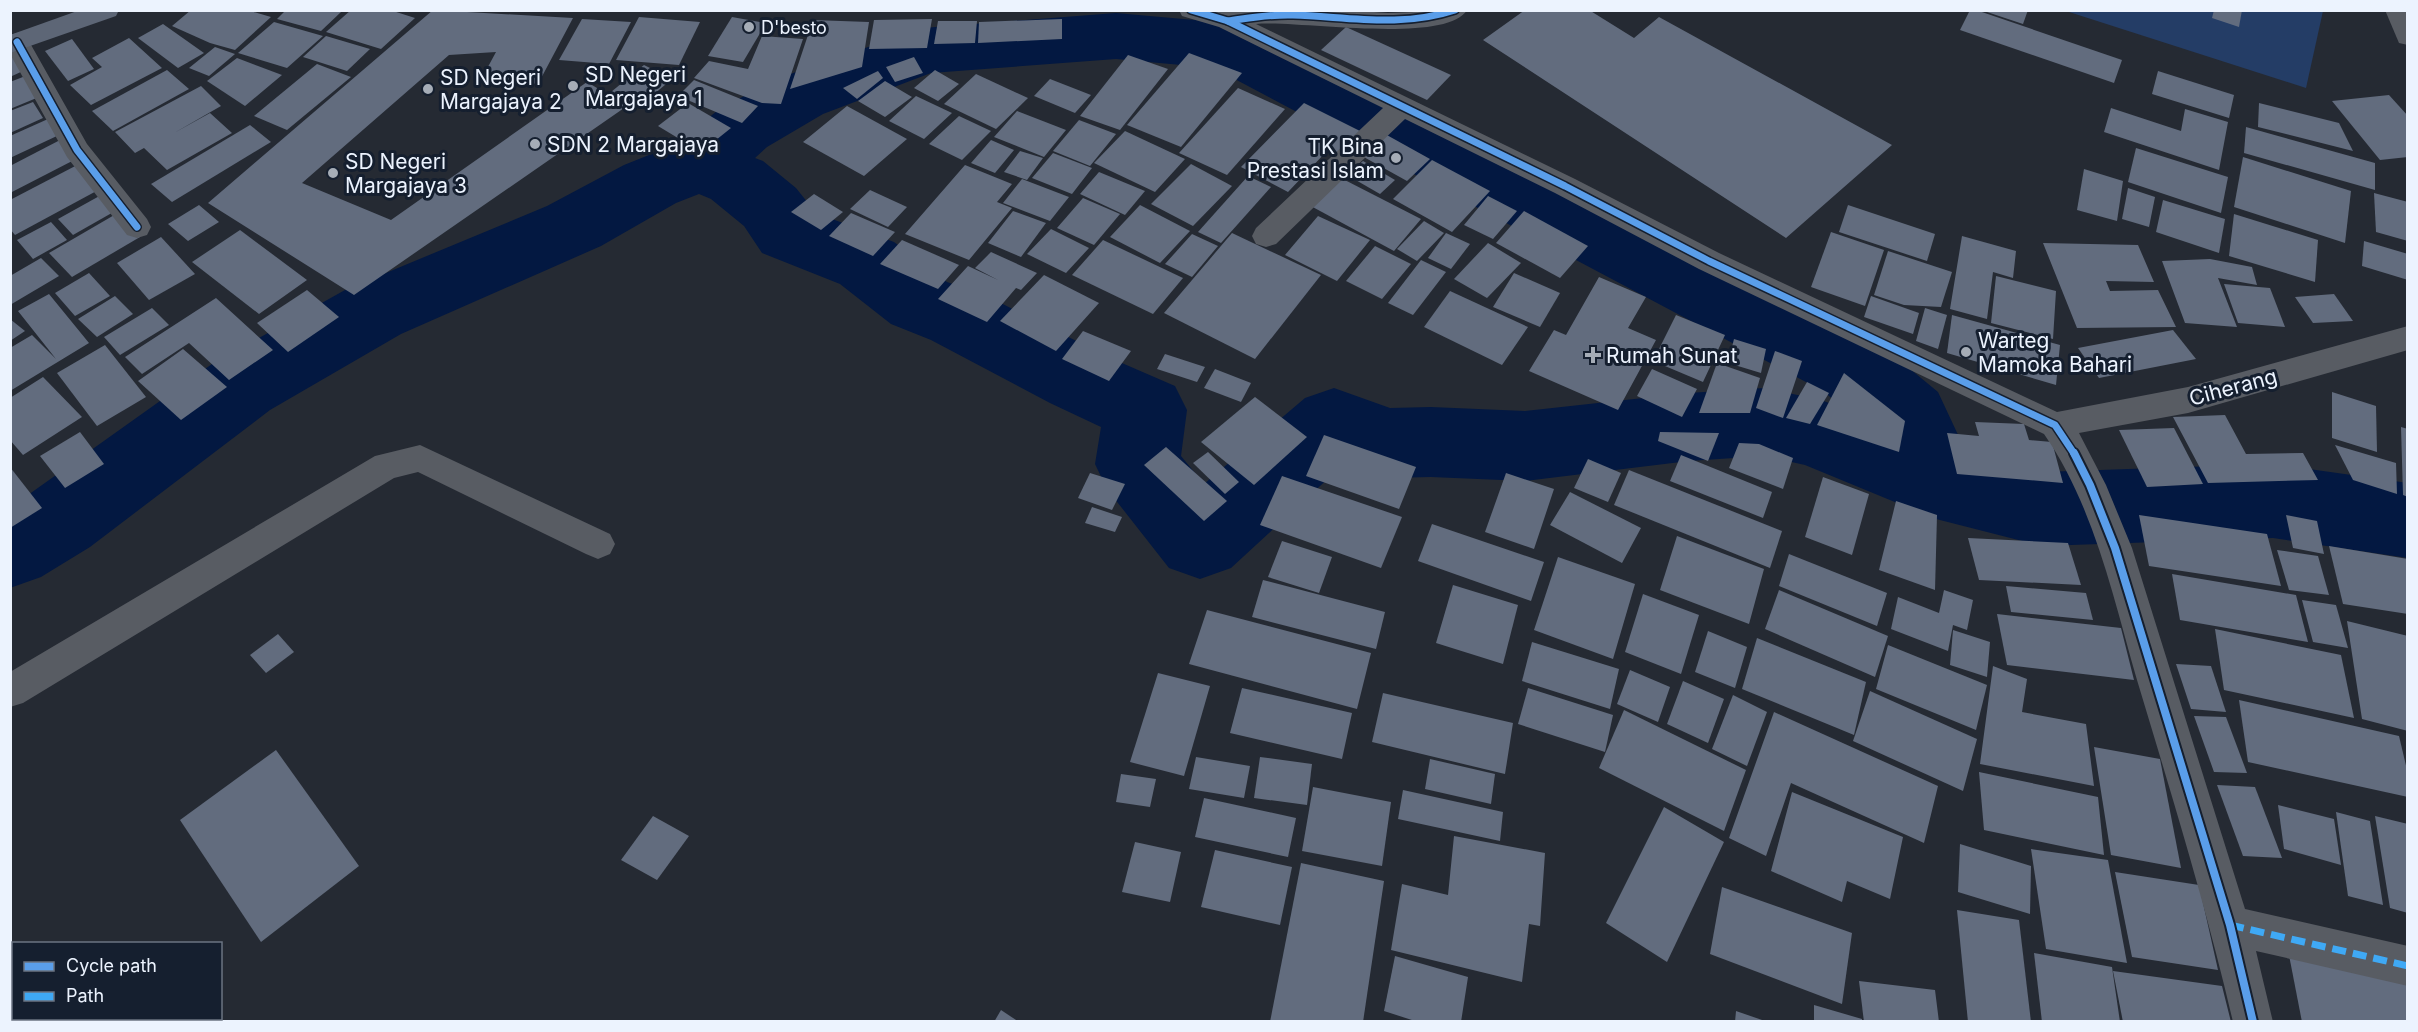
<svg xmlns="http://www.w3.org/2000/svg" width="2418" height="1032" font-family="Inter,sans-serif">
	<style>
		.green { fill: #243d66 }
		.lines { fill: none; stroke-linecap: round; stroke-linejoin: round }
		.river { fill: #031841; fill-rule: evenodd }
		.building { fill: #626c7e }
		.minor { fill: #585c63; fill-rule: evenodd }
		.highway { fill: #5d6676; fill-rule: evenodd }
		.quiet { stroke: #3fa9f5; stroke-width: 7; stroke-dasharray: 14 7; stroke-linecap: butt }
		.cycleway-far1-casing { stroke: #151f2f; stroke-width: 10 }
		.cycleway-casing { stroke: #151f2f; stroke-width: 12 }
		.cycleway-far1 { stroke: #5a9eea; stroke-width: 7 }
		.cycleway { stroke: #5a9eea; stroke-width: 8 }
		.poi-dot { fill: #a6adb7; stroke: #151f2f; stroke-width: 2 }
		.labels { text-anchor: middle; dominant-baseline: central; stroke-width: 6; stroke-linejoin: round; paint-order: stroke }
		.far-poi-label { font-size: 18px; fill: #ecf3fe; stroke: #151f2f; text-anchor: start }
		.poi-label { font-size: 21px; fill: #ecf3fe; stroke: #151f2f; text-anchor: start }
		.street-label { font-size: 21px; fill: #ecf3fe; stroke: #151f2f }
	</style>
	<rect width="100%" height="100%" fill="#252a33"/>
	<polygon class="green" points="2066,11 2323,11 2306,88"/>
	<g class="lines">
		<path class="river" d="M 1116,13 L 1228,23 L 1252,30 L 1881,345 L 1938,392 L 1967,454 L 2042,472 L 2273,464 L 2408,483 L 2408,558 L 2273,538 L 2042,546 L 1936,519 L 1805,465 L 1764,456 L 1689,461 L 1525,481 L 1431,477 L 1387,478 L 1345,463 L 1231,568 L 1200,579 L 1169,568 L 1107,489 L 1095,464 L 1101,427 L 1050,403 L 931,340 L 891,324 L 840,284 L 762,253 L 744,226 L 711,199 L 699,194 L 676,203 L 601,246 L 401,334 L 270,410 L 90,547 L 41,577 L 10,588 L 10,505 L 28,495 L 212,364 L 345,290 L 547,206 L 624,165 L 674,145 L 717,111 L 773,80 L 923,28 ZM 1116,59 L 1214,68 L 1823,391 L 1842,407 L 1817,399 L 1764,388 L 1689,393 L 1525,411 L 1431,407 L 1390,408 L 1334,388 L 1305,398 L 1204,484 L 1181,456 L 1187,410 L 1175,386 L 1108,357 L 987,296 L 947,282 L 894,242 L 816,213 L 796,188 L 763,161 L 755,158 L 767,147 L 823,114 L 931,73 Z"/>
	</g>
	<g class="building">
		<polygon points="191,10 247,10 271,17 235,50 210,43 172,26"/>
		<polygon points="286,10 334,10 341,12 321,31 277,19"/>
		<polygon points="351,10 390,10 415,18 381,49 326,32"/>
		<polygon points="433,10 573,18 538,84 483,76 496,52 449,55 302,183 391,220 587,82 627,106 354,295 208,203"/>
		<polygon points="1525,10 1589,10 1634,38 1659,17 1892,145 1786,238 1483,40"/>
		<polygon points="1970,10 1976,10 2122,60 2114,83 1960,30"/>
		<polygon points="1981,10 2028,10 2023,24"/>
		<polygon points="2214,10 2242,10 2239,27 2212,18"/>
		<polygon points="639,17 700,22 679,65 616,60"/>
		<polygon points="732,17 766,23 743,62 708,56"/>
		<polygon points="582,19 631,22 609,64 559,60"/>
		<polygon points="932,19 927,48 869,49 874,20"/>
		<polygon points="1062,19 1062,39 978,43 979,22"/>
		<polygon points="813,20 869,22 862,67 790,89"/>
		<polygon points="938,21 977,21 975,43 934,44"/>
		<polygon points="274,22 323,36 287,68 238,53"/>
		<polygon points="163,24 204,53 178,68 138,38"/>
		<polygon points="1346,27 1451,75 1427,100 1321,50"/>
		<polygon points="326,36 370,49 347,71 303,57"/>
		<polygon points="762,36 803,39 781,104 762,103 694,78 709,61 748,69"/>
		<polygon points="129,38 162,68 91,105 70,85 102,67 92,58"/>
		<polygon points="72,39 94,69 68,81 45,51"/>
		<polygon points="215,47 235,54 209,76 189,68"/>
		<polygon points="1189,53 1242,73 1181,147 1127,125"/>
		<polygon points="1128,55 1168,69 1120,130 1080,116"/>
		<polygon points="14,56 25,70 10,77 10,57"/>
		<polygon points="914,57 923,73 895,82 886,67"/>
		<polygon points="237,58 282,75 245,106 207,81"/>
		<polygon points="317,64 351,77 287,130 254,116"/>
		<polygon points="644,65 672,79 640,106 611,92"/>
		<polygon points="167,70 189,89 113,131 92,111"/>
		<polygon points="935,70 959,84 938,101 914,88"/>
		<polygon points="878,71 883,78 857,99 843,88"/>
		<polygon points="2158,71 2234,95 2229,118 2152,94"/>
		<polygon points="976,74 1028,98 996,129 944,104"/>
		<polygon points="28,75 39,97 10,109 10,82"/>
		<polygon points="1050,79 1091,95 1075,113 1034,96"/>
		<polygon points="694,80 758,106 742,123 678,96"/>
		<polygon points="885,81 912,97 885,117 858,101"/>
		<polygon points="201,86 221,106 174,133 210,113 232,133 167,170 144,148 135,153 115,132"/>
		<polygon points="1238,88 1285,109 1227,175 1179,153"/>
		<polygon points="2389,95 2408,116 2408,157 2380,160 2332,101"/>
		<polygon points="916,96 952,113 924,139 889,121"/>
		<polygon points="33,102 43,118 10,133 10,111"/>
		<polygon points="688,103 731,128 701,152 658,126"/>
		<polygon points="1304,103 1366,134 1340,159 1326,152 1288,192 1241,167"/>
		<polygon points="2259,103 2339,123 2353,151 2258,127"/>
		<polygon points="847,106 907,139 864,176 803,142"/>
		<polygon points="2111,108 2181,131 2185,109 2228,122 2219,170 2104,132"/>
		<polygon points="1017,111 1066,130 1044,157 994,137"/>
		<polygon points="959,116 991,131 962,160 929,144"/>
		<polygon points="48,119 59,135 10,158 10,136"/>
		<polygon points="1079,120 1116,134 1090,166 1053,151"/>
		<polygon points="250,125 271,142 172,202 151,184"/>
		<polygon points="2246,127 2375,163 2375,190 2244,153"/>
		<polygon points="1125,131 1185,159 1155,192 1094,163"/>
		<polygon points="1385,134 1430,159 1407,181 1362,156"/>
		<polygon points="62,139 78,158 10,193 10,166"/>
		<polygon points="991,140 1014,150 995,173 971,163"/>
		<polygon points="2136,148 2228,177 2221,213 2128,182"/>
		<polygon points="1020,151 1043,158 1027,180 1004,172"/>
		<polygon points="1053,153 1092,168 1072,194 1032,178"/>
		<polygon points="2243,157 2351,191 2345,243 2234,207"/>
		<polygon points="1432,160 1490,191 1452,232 1393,199"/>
		<polygon points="1363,161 1395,180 1380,194 1347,175"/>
		<polygon points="81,163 102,188 15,235 10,229 10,200"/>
		<polygon points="1191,164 1232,186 1193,226 1151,204"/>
		<polygon points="965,165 1012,184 997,202 1012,208 969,260 905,234"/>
		<polygon points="2084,169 2123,181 2117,221 2077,210"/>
		<polygon points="1099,172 1145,191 1125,215 1080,194"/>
		<polygon points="1248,176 1271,187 1221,243 1198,232"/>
		<polygon points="1337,176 1421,219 1394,251 1309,205"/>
		<polygon points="1022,179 1069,197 1050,221 1003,203"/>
		<polygon points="2128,188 2155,197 2149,227 2122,219"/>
		<polygon points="870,190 907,207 888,227 850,209"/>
		<polygon points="2374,193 2408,202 2408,241 2376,232"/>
		<polygon points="103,194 117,210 73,235 58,219"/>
		<polygon points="814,194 843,212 821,230 791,212"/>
		<polygon points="1488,196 1517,211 1493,239 1464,225"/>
		<polygon points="1083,198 1120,214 1094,245 1057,228"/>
		<polygon points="2163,200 2225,219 2219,253 2156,232"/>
		<polygon points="199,205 219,222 188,241 168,224"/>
		<polygon points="1140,205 1190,231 1160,263 1110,237"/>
		<polygon points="1848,205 1935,234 1927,261 1839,232"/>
		<polygon points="1013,211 1046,223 1021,257 988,243"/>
		<polygon points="1524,211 1588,246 1560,278 1496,243"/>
		<polygon points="851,213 895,232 873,256 829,236"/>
		<polygon points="116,214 140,237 72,277 49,253"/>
		<polygon points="2234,214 2318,240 2315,282 2229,256"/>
		<polygon points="1318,216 1370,240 1337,281 1285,255"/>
		<polygon points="1424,221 1444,233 1417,261 1397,249"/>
		<polygon points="51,222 67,240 33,259 17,240"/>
		<polygon points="1051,229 1089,248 1066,273 1027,254"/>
		<polygon points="240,230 307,280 259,314 192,262"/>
		<polygon points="1831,232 1884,250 1865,306 1811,287"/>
		<polygon points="1232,233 1321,275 1255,359 1164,313"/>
		<polygon points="1446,233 1470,244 1451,269 1428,258"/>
		<polygon points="1192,234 1218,246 1192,277 1165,264"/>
		<polygon points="1962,236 2016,251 2013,278 1993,272 1987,319 1950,309"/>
		<polygon points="161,237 195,274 149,300 117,263"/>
		<polygon points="902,240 959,265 938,289 880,264"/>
		<polygon points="1103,240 1183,278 1153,314 1072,275"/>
		<polygon points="2364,241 2408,254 2408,280 2362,266"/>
		<polygon points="1488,243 1521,263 1487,298 1454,279"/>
		<polygon points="2043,243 2138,245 2154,282 2106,281 2110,291 2158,290 2176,327 2077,328"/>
		<polygon points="1375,246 1411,264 1382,299 1346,281"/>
		<polygon points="1888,251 1952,272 1941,307 1904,305 1874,295"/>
		<polygon points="991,252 1037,273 1021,290 1016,288 987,322 938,299 968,266 998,280 975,268"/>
		<polygon points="41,258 59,276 10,305 10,276"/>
		<polygon points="2210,259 2252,267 2257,285 2218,278 2237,327 2185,323 2162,261"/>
		<polygon points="1421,260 1446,272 1413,315 1388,303"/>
		<polygon points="89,273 110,296 75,316 55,293"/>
		<polygon points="1514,273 1560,293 1540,327 1493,307"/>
		<polygon points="1044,275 1099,303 1056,351 1000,321"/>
		<polygon points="1996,276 2056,291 2053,339 1991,323"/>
		<polygon points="1599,277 1646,297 1628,328 1656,340 1618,410 1529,371 1554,330 1566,335"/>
		<polygon points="2224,284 2270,288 2285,327 2238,323"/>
		<polygon points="307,290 339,317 288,352 257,323"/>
		<polygon points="1450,291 1528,327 1502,365 1424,327"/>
		<polygon points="49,294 89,343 10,391 10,348 32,335 56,359 18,311"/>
		<polygon points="2334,294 2353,321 2313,323 2295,297"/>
		<polygon points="115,296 133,314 97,337 78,319"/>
		<polygon points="1871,296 1919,313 1913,334 1864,317"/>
		<polygon points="216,298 273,350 229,380 189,343 142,374 125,357"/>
		<polygon points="152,308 169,325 120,355 104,337"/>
		<polygon points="1925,308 1947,315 1938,349 1916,341"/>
		<polygon points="1676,315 1725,335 1703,382 1653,361"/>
		<polygon points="1952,315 2060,345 2056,385 1947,353"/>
		<polygon points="10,319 25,331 10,341"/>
		<polygon points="2173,330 2196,359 2099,378 2078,348"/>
		<polygon points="1083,331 1131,351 1109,381 1062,359"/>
		<polygon points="1734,339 1766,349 1761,373 1728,363"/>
		<polygon points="105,345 146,397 97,426 57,373"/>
		<polygon points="183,349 227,387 181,420 138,381"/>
		<polygon points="1775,351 1802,361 1783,418 1756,408"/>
		<polygon points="1165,354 1205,367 1197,382 1157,369"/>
		<polygon points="1717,363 1760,378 1750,413 1699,413"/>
		<polygon points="1215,369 1251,383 1241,402 1204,388"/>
		<polygon points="1652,369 1697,389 1682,417 1637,396"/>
		<polygon points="1844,373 1905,421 1899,452 1817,425"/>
		<polygon points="43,377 82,417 23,455 10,440 10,398"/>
		<polygon points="1807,382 1829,393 1810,424 1786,418"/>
		<polygon points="2332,392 2376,406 2377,452 2332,438"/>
		<polygon points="1255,397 1307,437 1254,485 1201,442"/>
		<polygon points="2225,415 2246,454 2303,453 2318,480 2208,483 2173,417"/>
		<polygon points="1975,422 2024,424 2029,440 2052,442 2063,483 1957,474 1947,433 1979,436"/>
		<polygon points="2401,427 2408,429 2408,497 2403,495"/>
		<polygon points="2174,428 2203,484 2147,487 2119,430"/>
		<polygon points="80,432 104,464 65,488 40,456"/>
		<polygon points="1660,432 1719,433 1708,461 1658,441"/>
		<polygon points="1324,435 1416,467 1399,509 1306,476"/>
		<polygon points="1739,443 1759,444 1793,458 1783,489 1729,468"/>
		<polygon points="2335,445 2396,463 2397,494 2353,480"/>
		<polygon points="1166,447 1227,501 1204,521 1144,465"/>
		<polygon points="1208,452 1239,482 1225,494 1193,463"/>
		<polygon points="1681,455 1772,492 1763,518 1670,481"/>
		<polygon points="1588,459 1621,473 1608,502 1574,488"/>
		<polygon points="10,467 42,508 10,528"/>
		<polygon points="1629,470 1782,531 1770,568 1614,505"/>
		<polygon points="1090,473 1125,484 1112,510 1078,498"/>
		<polygon points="1506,473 1554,489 1534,549 1485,532"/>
		<polygon points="1282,476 1402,517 1381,568 1260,525"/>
		<polygon points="1823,477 1869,494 1852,555 1805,537"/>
		<polygon points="1570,492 1641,528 1622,563 1550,525"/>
		<polygon points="1896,501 1937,515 1935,590 1879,570"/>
		<polygon points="1092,507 1122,517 1115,532 1085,523"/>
		<polygon points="2139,515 2267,534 2281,586 2149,566"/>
		<polygon points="2286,515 2317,521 2324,554 2293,548"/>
		<polygon points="1432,524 1544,562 1531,601 1418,561"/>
		<polygon points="1677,536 1764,569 1749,624 1660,590"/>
		<polygon points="1968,538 2068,543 2081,585 1979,580"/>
		<polygon points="1282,541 1332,557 1319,593 1268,577"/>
		<polygon points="2329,546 2408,559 2408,614 2343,604"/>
		<polygon points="2277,550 2318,556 2329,595 2289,590"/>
		<polygon points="1789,554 1887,593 1877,626 1779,586"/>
		<polygon points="1558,557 1635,584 1613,659 1534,630"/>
		<polygon points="2172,574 2296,595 2308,642 2180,620"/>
		<polygon points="1263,580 1385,612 1376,649 1252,617"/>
		<polygon points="1453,585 1518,605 1503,664 1436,643"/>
		<polygon points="2006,586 2086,593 2093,620 2011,612"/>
		<polygon points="1779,590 1888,636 1875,677 1765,629"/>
		<polygon points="1944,590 1973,600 1967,630 1953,625 1948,651 1891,629 1898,597 1939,613"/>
		<polygon points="1643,594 1699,615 1681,674 1625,652"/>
		<polygon points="2302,600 2336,605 2348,648 2313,642"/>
		<polygon points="1207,610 1371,653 1357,709 1189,664"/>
		<polygon points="1997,614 2121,628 2134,680 2007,665"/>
		<polygon points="2347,621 2408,636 2408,731 2362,719"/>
		<polygon points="2215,629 2341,655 2354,718 2224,690"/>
		<polygon points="1953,630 1990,642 1987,677 1950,665"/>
		<polygon points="1708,631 1747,647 1735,688 1695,672"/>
		<polygon points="278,634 294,652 266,673 250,655"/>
		<polygon points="1757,638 1866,682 1854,735 1742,689"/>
		<polygon points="1532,642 1619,669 1610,709 1522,681"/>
		<polygon points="1888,645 1987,685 1976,730 1876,689"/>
		<polygon points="2176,664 2211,666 2226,712 2191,709"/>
		<polygon points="1993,666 2027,679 2022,712 2086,724 2094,786 1980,764"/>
		<polygon points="1630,670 1670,687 1658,722 1617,704"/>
		<polygon points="1158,673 1210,686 1184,776 1130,762"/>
		<polygon points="1683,681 1724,699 1708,743 1667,724"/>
		<polygon points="1242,688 1352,713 1342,759 1230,733"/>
		<polygon points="1528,688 1613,715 1605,752 1518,724"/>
		<polygon points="1870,691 1977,739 1963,791 1853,741"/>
		<polygon points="1383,693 1513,723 1505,774 1372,742"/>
		<polygon points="1733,695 1767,712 1747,766 1712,749"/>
		<polygon points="2239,700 2399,736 2408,774 2408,797 2248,762"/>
		<polygon points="1624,710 1746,770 1724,831 1599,768"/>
		<polygon points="1774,712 1938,786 1924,843 1791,783 1766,856 1729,838"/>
		<polygon points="2194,716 2226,717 2247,773 2214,772"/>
		<polygon points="2094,747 2160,759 2181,868 2111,855"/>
		<polygon points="276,750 359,866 261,942 180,820"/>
		<polygon points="1196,757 1250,766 1244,798 1189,789"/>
		<polygon points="1260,757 1312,764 1307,805 1254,798"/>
		<polygon points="1430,759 1495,774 1491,804 1425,789"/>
		<polygon points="1979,772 2098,797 2104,855 1984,830"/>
		<polygon points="1121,774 1156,779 1150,807 1116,802"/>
		<polygon points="2217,785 2255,787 2282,858 2243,856"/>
		<polygon points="1313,787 1391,802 1382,866 1302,851"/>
		<polygon points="1403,790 1503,812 1500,841 1398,819"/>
		<polygon points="1792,792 1903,837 1890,899 1847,881 1842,902 1771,871"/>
		<polygon points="1204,798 1296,818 1288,857 1195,837"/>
		<polygon points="2278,805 2334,819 2341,865 2284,849"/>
		<polygon points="1664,807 1724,842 1667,962 1606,923"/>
		<polygon points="2336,812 2370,821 2383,905 2348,896"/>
		<polygon points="653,816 689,836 657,880 621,860"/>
		<polygon points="2375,816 2408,824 2408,913 2390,908"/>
		<polygon points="1454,836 1545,853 1540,926 1529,924 1522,982 1391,950 1402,884 1448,895"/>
		<polygon points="1135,842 1181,852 1170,902 1122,892"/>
		<polygon points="1960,844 2031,866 2030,914 1958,892"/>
		<polygon points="2031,849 2108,860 2127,963 2046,949"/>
		<polygon points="1215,850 1292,867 1280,925 1201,907"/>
		<polygon points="1301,863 1384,881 1363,1022 1270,1022"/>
		<polygon points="2115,872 2199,885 2218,970 2132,957"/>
		<polygon points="1722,887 1852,933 1842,1004 1710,954"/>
		<polygon points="1957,910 2019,920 2031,1022 1968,1022"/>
		<polygon points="2288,950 2408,975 2408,1022 2302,1022"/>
		<polygon points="2034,953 2112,967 2120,1022 2042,1022"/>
		<polygon points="1395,956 1468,977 1461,1022 1418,1022 1384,1011"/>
		<polygon points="2113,971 2222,986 2231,1022 2123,1022"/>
		<polygon points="1859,981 1935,990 1939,1022 1864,1022"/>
		<polygon points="1814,1005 1862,1019 1862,1022 1814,1022"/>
		<polygon points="1001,1010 1019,1022 994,1022"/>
		<polygon points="1736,1011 1765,1021 1765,1022 1735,1022"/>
		<polygon points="47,1018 83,1018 79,1022 48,1022"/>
	</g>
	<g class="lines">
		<g class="minor">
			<path d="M 1179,10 L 1228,12 L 1346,10 L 1388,13 L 1467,10 C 1446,45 1297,20 1256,24 L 1575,179 L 1719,253 L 2057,412 L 2188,387 L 2408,326 L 2408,350 L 2188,413 L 2079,433 L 2106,485 L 2132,548 L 2245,909 L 2408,946 L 2408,986 L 2256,951 L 2273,1022 L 2233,1022 C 2206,906 2171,793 2137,680 C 2113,597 2094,506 2044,434 L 1699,269 L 1555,193 L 1405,119 L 1276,244 L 1266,247 L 1256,244 L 1252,236 L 1256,228 L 1383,108 L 1219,27 L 1182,16 Z"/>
			<polygon points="2385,10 2408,10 2408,45 2399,43"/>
			<polygon points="17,33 26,36 87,144 147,219 151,227 147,235 137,238 127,235 67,157 10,54 10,35"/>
			<polygon points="420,445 610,534 615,544 610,554 598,559 586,554 418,472 394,478 23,703 10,707 10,672 375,456"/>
		</g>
		<polygon class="highway" points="80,10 119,10 116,16 10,53 10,35"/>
		<polyline class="quiet" points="2230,925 2408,966"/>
		<g class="cycleway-far1-casing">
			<g id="cycleway-far1">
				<polyline points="1191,10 1228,21 1565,186 1709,261 2055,425 2075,455"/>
				<path d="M 1228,21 C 1250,18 1271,14 1293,15 C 1349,17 1401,28 1455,10"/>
				<polyline points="17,42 77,150 137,227"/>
			</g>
		</g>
		<g class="cycleway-casing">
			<polyline id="cycleway" points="2074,453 2090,485 2115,548 2230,925 2253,1022"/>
		</g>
		<use href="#cycleway-far1" class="cycleway-far1"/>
		<use href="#cycleway" class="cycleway"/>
	</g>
	<g class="poi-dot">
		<circle cx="749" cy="27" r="6"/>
		<circle cx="573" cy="86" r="6"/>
		<circle cx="428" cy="89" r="6"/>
		<circle cx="535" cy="144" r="6"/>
		<circle cx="1396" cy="158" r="6"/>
		<circle cx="333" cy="173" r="6"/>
		<circle cx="1966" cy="352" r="6"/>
		<path d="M1590 346h6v6h6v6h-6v6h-6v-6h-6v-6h6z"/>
	</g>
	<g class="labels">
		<g class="far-poi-label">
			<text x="761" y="27">D'besto</text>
		</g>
		<g class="poi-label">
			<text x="585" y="74">SD Negeri<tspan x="585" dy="24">Margajaya 1</tspan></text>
			<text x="440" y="77">SD Negeri<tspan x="440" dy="24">Margajaya 2</tspan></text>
			<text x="547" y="144">SDN 2 Margajaya</text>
			<text x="1384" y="146" text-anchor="end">TK Bina<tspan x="1384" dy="24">Prestasi Islam</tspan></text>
			<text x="345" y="161">SD Negeri<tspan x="345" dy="24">Margajaya 3</tspan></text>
			<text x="1978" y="340">Warteg<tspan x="1978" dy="24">Mamoka Bahari</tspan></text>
			<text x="1606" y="355">Rumah Sunat</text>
		</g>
		<g class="street-label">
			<text transform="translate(2233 387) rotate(-15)">Ciherang</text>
		</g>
	</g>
	<rect width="2418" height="1032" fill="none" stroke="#ecf3fe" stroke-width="24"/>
	<rect x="12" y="942" width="210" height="78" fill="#151f2f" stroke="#6b7482" stroke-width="1.5"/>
	<rect x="24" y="962" width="30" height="9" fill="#5a9eea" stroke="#6b7482" stroke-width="1.5"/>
	<text x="66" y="972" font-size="18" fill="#ecf3fe">Cycle path</text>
	<rect x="24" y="992" width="30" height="9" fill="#3fa9f5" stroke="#6b7482" stroke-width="1.5"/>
	<text x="66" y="1002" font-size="18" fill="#ecf3fe">Path</text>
</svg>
